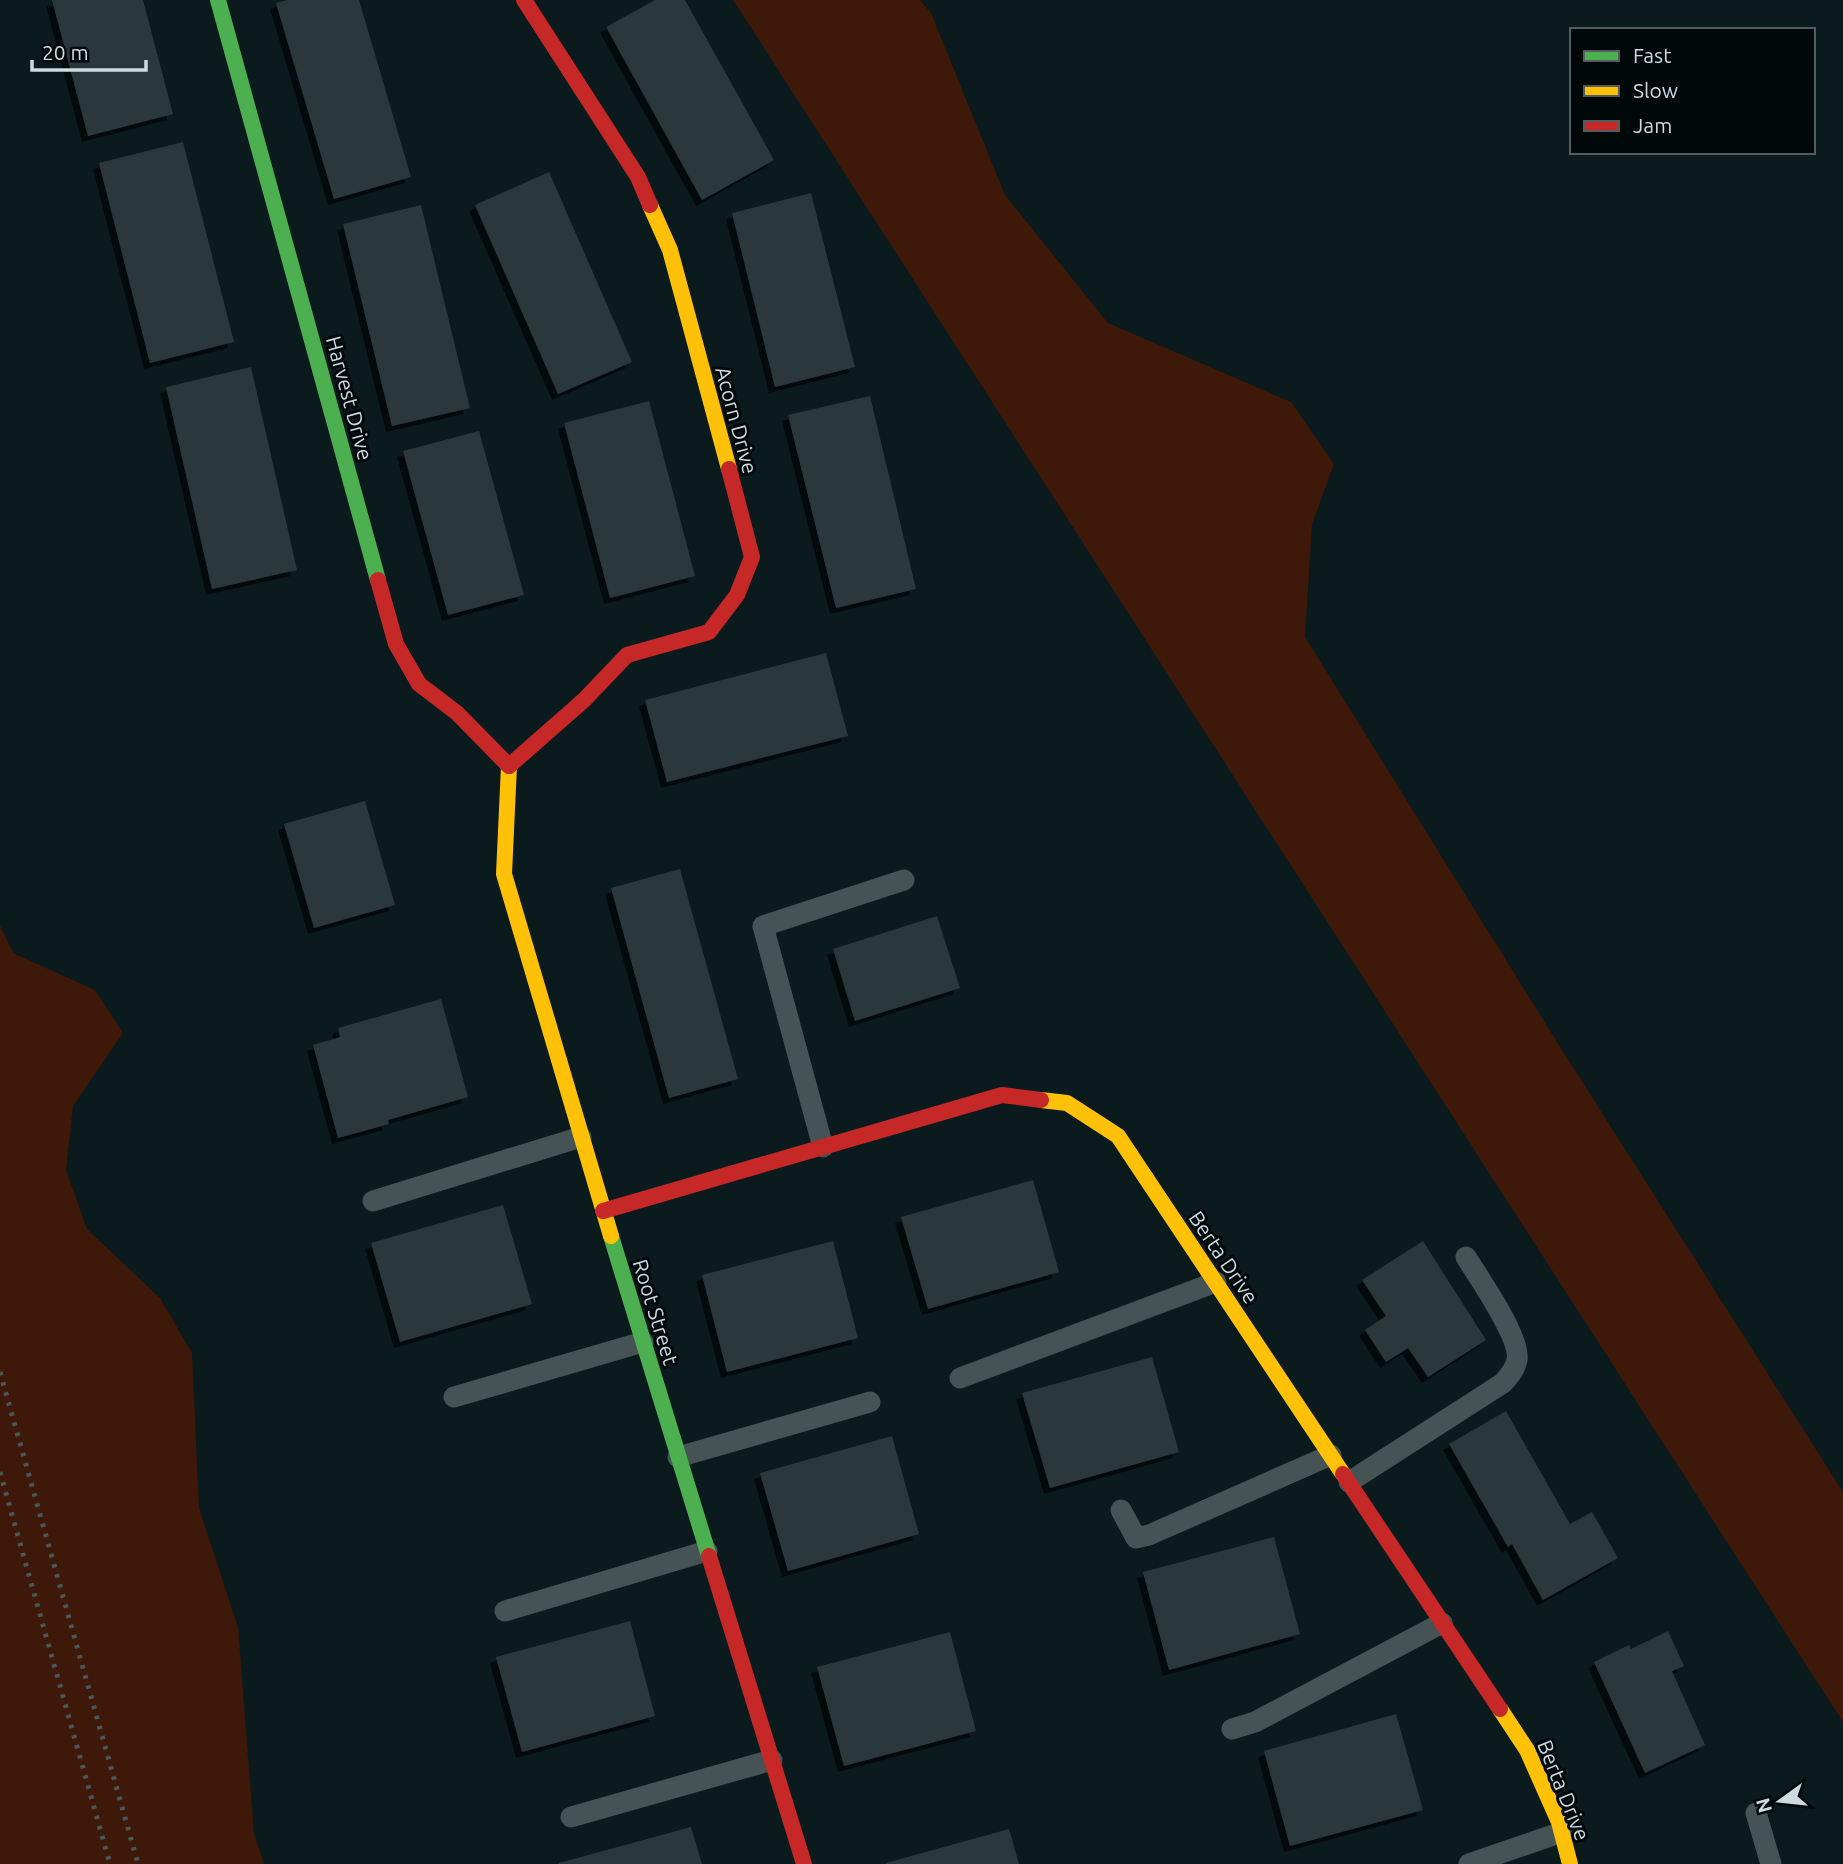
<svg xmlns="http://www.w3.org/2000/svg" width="1843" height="1864" font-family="Ubuntu,sans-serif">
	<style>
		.green { fill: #3e1808 }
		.building { fill: #2a373a; filter: url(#shadow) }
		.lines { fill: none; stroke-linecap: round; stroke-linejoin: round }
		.lane { stroke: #465355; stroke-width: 21 }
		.fast { stroke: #4caf50; stroke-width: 16 }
		.slow { stroke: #ffc107; stroke-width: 16 }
		.jam { stroke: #c62828; stroke-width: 16 }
		.rail { stroke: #4a5659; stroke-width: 5; stroke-dasharray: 3.5 7; stroke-linecap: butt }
		.labels { text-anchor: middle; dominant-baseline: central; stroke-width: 6; stroke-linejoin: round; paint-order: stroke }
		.street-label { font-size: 21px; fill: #cbdbdf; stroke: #01080a }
	</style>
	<defs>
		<filter id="shadow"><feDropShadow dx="-6" dy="6" stdDeviation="0" flood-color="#0009"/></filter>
	</defs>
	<rect width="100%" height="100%" fill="#0a1a1d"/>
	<g class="green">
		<polygon points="733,0 920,0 931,13 1005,195 1108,323 1291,402 1334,464 1312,524 1305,637 1562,1050 1843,1492 1843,1722"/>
		<polygon points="0,925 13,953 95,990 123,1033 73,1106 66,1170 87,1229 160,1298 192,1353 199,1508 238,1627 254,1833 264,1864 0,1864"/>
	</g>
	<g class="building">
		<polygon points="52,0 143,0 173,114 88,136"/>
		<polygon points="287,0 359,0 411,177 334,199 276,3"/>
		<polygon points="655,0 685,0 774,160 702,200 606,27"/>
		<polygon points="183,142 234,342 150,363 99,163"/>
		<polygon points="549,172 632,362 558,394 475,205"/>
		<polygon points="811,193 855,367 775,387 732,213"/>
		<polygon points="421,205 470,408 392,426 343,224"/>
		<polygon points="251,367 297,570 212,589 166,387"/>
		<polygon points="870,396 916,589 836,608 788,415"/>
		<polygon points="649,401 695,576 610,598 564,423"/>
		<polygon points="479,431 524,595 448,615 403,451"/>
		<polygon points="826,653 848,736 667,782 645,700"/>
		<polygon points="365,801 395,905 314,928 284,824"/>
		<polygon points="680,869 738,1079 669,1098 611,888"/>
		<polygon points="937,916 960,988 855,1021 833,949"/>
		<polygon points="441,999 468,1097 388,1120 389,1124 338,1138 313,1045 340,1037 338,1028"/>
		<polygon points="1033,1180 1059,1272 928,1309 901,1217"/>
		<polygon points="503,1205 532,1304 400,1342 371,1243"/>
		<polygon points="833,1241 858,1338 727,1372 702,1275"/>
		<polygon points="1423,1241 1486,1340 1428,1377 1408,1348 1386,1362 1365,1330 1386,1316 1362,1280"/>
		<polygon points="1152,1357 1179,1452 1050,1488 1022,1393"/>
		<polygon points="1506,1411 1570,1524 1592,1512 1618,1558 1543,1600 1512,1544 1508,1547 1449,1444"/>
		<polygon points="892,1436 919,1534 788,1571 760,1473"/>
		<polygon points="1274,1537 1300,1634 1169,1670 1143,1572"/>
		<polygon points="630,1621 655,1716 522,1752 496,1657"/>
		<polygon points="1668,1631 1684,1666 1672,1671 1705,1745 1645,1773 1594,1662 1629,1645 1631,1649"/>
		<polygon points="950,1632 976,1731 844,1766 817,1667"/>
		<polygon points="1396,1714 1423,1810 1290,1846 1264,1751"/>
		<polygon points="691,1827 702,1864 559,1864 559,1863"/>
		<polygon points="1009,1829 1019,1864 886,1864 886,1863"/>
	</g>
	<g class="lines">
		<g class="lane">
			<polyline points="823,1147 763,926 904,880"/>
			<polyline points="373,1201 581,1137"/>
			<polyline points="960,1378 1216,1282"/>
			<polyline points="454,1397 643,1342"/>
			<polyline points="678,1457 870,1402"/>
			<path d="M 1349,1482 L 1503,1383 C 1509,1376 1515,1370 1517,1360 C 1521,1338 1479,1278 1466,1257"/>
			<polyline points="1121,1510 1136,1538 1149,1535 1331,1455"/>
			<polyline points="505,1611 707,1551"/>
			<polyline points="1232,1729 1255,1722 1442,1623"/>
			<polyline points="1756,1813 1771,1864"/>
			<polyline points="571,1817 772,1760"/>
			<polyline points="1469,1864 1562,1832"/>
		</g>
		<g class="fast">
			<polyline points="218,0 378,580"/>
			<polyline points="611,1236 709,1556"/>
		</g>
		<g class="slow">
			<polyline points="650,205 670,250 729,469"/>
			<polyline points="509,766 504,874 611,1236"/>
			<polyline points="1041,1100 1067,1103 1118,1136 1343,1474"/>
			<polyline points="1500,1709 1527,1750 1559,1822 1570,1864"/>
		</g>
		<g class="jam">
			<polyline points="524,0 638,177 650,205"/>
			<polyline points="378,580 396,644 419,684 457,713 509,766"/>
			<polyline points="509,766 584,700 627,655 709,632 737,595 752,557 729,469"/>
			<polyline points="603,1211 1002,1095 1041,1100"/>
			<polyline points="1343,1474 1500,1709"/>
			<polyline points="709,1556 804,1864"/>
		</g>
		<g class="rail">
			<polyline points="0,1372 138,1864"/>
			<polyline points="0,1472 110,1864"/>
		</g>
	</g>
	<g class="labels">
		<g class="street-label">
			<text transform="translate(350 398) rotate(75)">Harvest Drive</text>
			<text transform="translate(737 420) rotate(75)">Acorn Drive</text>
			<text transform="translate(1224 1257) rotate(56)">Berta Drive</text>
			<text transform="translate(656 1312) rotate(73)">Root Street</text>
			<text transform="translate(1564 1790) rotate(68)">Berta Drive</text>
		</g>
	</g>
	<rect x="1570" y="28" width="245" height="126" fill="#01080a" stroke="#525c5f" stroke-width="2"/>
	<rect x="1584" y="51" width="35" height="10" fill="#4caf50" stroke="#525c5f" stroke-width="2"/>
	<text x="1633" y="63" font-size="21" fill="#cbdbdf">Fast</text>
	<rect x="1584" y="86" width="35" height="10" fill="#ffc107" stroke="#525c5f" stroke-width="2"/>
	<text x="1633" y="98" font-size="21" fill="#cbdbdf">Slow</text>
	<rect x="1584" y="121" width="35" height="10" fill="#c62828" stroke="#525c5f" stroke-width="2"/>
	<text x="1633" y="133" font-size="21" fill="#cbdbdf">Jam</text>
	<g transform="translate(1780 1801) rotate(255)" stroke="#01080a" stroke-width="5" paint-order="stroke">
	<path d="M0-5L12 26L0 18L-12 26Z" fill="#cbdbdf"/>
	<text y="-10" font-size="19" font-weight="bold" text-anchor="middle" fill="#cbdbdf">N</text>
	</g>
	<path d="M32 60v10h114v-10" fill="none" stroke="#cbdbdf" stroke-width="3.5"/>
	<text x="42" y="60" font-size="21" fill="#cbdbdf" stroke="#01080a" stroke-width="5" paint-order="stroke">20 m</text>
</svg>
